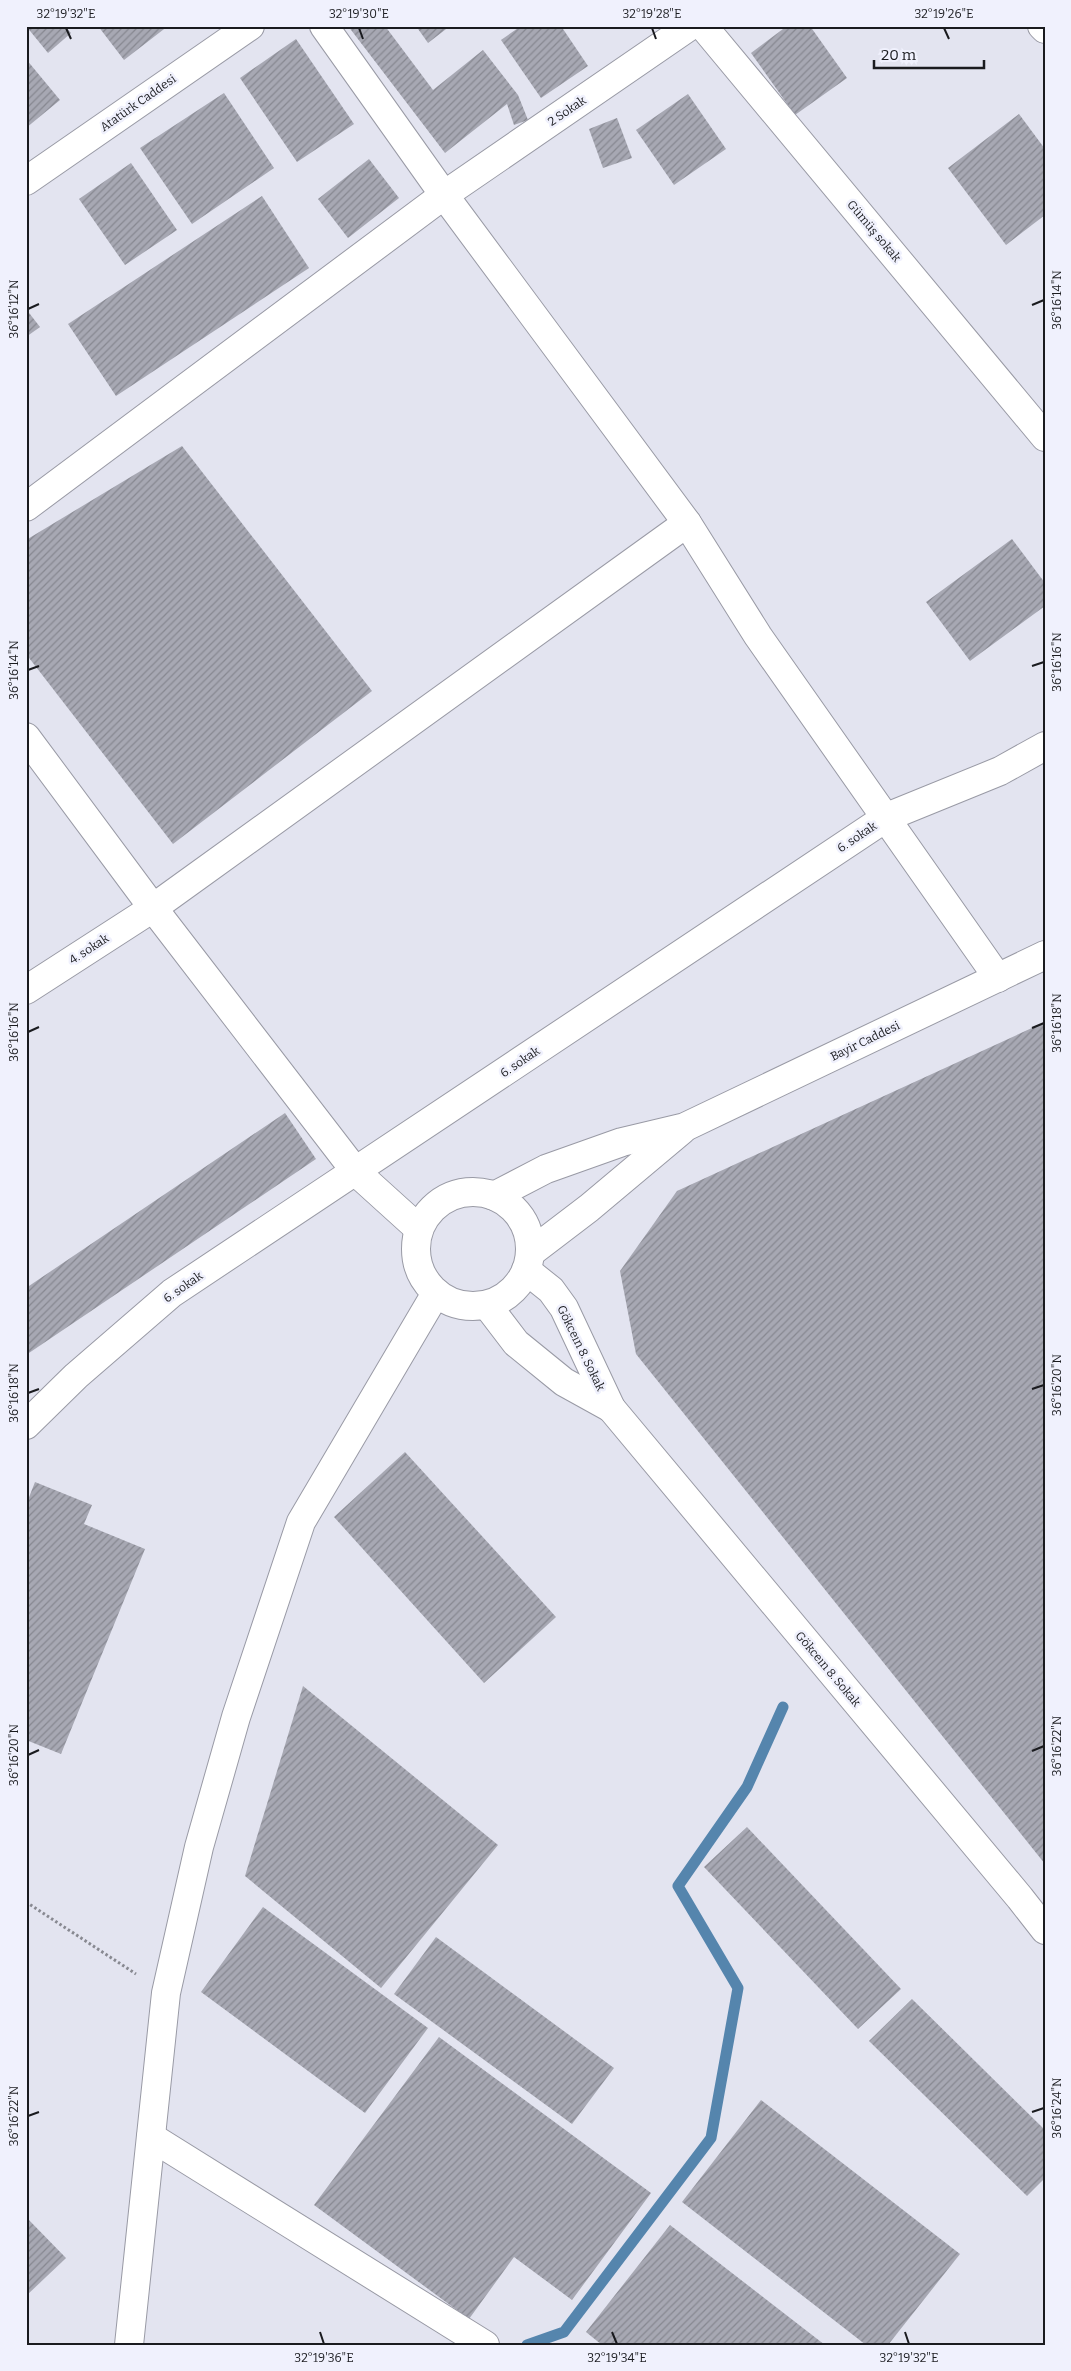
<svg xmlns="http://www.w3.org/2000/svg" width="1071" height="2371" font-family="Bitter,serif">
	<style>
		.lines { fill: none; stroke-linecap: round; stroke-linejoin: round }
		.stream { stroke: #5585ad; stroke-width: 11 }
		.building { fill: url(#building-hatch) }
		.street-casing { stroke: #999aa5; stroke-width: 30 }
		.secondary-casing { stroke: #999aa5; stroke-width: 30 }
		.path { stroke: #888991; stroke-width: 3; stroke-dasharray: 2.5 2.5; stroke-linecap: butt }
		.street { stroke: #fff; stroke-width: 28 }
		.secondary { stroke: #fff; stroke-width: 28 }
		.ticks { fill: none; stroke: #1a1b1f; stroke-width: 2 }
		.labels { text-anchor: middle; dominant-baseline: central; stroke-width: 5; stroke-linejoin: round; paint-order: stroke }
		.street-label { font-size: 12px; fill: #1a1b1f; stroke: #f0f1fd }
		.neatline { fill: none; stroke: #1a1b1f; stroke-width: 2 }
		.ticks-label { font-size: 12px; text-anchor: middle; fill: #1a1b1f }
	</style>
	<defs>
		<pattern id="building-hatch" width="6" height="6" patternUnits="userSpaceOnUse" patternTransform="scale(1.25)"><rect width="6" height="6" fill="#a7a8b3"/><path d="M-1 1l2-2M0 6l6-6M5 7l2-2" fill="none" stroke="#878891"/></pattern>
	</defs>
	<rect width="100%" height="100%" fill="#e3e4f0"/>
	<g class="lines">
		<polyline class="stream" points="527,2345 564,2332 711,2138 738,1988 678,1886 747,1787 783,1707"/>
	</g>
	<g class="building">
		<polygon points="26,26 65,26 71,33 48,53"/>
		<polygon points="98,26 168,26 124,60"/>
		<polygon points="348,26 385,26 433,90 483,50 518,95 528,120 514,125 507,104 445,153"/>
		<polygon points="416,26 450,26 428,43"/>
		<polygon points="521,26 561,26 588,66 541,98 501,40"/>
		<polygon points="787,26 810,26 847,78 795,115 751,53"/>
		<polygon points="296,39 354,124 297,162 240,78"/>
		<polygon points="26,59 60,100 26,128"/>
		<polygon points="224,93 274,168 192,224 140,148"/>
		<polygon points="688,94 726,149 674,185 636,130"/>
		<polygon points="1019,114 1045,149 1045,215 1006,245 948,168"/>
		<polygon points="617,118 632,158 603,168 589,129"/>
		<polygon points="369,159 399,198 348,238 318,199"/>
		<polygon points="131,163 177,230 125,265 79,199"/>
		<polygon points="262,196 309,268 116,396 68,324"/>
		<polygon points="26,309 40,327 26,337"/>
		<polygon points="182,446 372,691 173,844 26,654 26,540"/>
		<polygon points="1012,539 1045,583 1045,606 970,661 926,602"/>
		<polygon points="1045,1022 1045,1864 636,1354 620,1271 677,1191"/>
		<polygon points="285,1113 316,1159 26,1355 26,1288"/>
		<polygon points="405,1452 556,1617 484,1683 334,1517"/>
		<polygon points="35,1482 92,1505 84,1524 145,1549 61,1754 26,1740 26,1505"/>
		<polygon points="303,1686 498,1845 381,1988 245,1876"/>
		<polygon points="747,1827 901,1989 858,2029 704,1867"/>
		<polygon points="263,1907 428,2028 365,2113 201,1992"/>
		<polygon points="436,1937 614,2068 572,2124 394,1994"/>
		<polygon points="912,1999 1045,2130 1045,2178 1027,2196 869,2041"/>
		<polygon points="439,2037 651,2193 572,2300 514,2257 469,2319 314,2205"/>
		<polygon points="761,2100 960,2254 888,2345 866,2345 682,2202"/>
		<polygon points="26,2217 66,2258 26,2296"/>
		<polygon points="670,2225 825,2345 602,2345 586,2332"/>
	</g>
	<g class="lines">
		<g class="street-casing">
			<g id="street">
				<polyline points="324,26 444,195 687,523 758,636 998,978"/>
				<polyline points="703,26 1045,437"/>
				<polyline points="1042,26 1045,29"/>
				<polyline points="26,507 444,195 690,26"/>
				<polyline points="26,737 153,908 356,1172 419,1229"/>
				<polyline points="26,990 153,908 687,523"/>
				<circle cx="473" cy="1249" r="57"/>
				<polyline points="494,1196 546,1169 622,1142 685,1127 1045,955"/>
				<polyline points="530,1253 589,1208 682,1130"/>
				<polyline points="526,1270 551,1290 564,1308 611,1408 1020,1898 1045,1930"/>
				<polyline points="487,1305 516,1343 564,1382 611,1408"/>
				<polyline points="26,1425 76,1376 172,1293 887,817 1000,771 1045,746"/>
				<polyline points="151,2137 485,2345"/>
				<polyline points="129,2345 166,1993 199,1847 236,1717 301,1522 436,1293"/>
			</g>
		</g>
		<g class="secondary-casing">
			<polyline id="secondary" points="26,181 250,26"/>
		</g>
		<polyline class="path" points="26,1902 136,1974"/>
		<use href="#street" class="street"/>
		<use href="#secondary" class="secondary"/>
	</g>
	<path class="ticks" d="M 66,28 L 71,39M 359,28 L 363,39M 652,28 L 656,39M 944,28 L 949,39M 1032,305 L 1044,300M 28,309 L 39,304M 1032,666 L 1044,662M 28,670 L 39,666M 1032,1028 L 1044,1023M 28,1032 L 39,1027M 1032,1389 L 1044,1385M 28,1393 L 39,1389M 1032,1751 L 1044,1746M 28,1755 L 39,1750M 1032,2112 L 1044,2108M 28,2116 L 39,2112M 320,2332 L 324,2344M 612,2332 L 617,2344M 905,2332 L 909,2344"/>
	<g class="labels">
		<g class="street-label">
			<text transform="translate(138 103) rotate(-35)">Atatürk Caddesi</text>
			<text transform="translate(567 111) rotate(-34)">2 Sokak</text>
			<text transform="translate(874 231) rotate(50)">Gümüş sokak</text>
			<text transform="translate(857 837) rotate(-34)">6. sokak</text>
			<text transform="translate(89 949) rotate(-33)">4. sokak</text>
			<text transform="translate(865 1041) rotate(-26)">Bayir Caddesi</text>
			<text transform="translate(520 1062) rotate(-34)">6. sokak</text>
			<text transform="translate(183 1287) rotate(-35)">6. sokak</text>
			<text transform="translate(581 1348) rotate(64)">Gökceın 8. Sokak</text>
			<text transform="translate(828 1669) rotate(50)">Gökceın 8. Sokak</text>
		</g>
	</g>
	<rect width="1071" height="2371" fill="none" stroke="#f0f1fd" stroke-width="55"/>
	<path d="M874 60v8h110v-8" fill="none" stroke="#1a1b1f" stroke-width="2.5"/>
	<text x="881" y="60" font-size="15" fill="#1a1b1f" stroke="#f0f1fd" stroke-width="4" paint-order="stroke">20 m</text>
	<rect x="28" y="28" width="1016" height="2316" class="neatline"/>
	<g class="ticks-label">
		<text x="66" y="18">32°19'32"E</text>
		<text x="359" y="18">32°19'30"E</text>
		<text x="652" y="18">32°19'28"E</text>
		<text x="944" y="18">32°19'26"E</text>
		<text transform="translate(1057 300) rotate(-90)" y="4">36°16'14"N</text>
		<text transform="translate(14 309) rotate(-90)" y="4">36°16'12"N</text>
		<text transform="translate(1057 662) rotate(-90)" y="4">36°16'16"N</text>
		<text transform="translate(14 670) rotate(-90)" y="4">36°16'14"N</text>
		<text transform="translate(1057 1023) rotate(-90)" y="4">36°16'18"N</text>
		<text transform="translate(14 1032) rotate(-90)" y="4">36°16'16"N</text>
		<text transform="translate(1057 1385) rotate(-90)" y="4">36°16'20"N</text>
		<text transform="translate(14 1393) rotate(-90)" y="4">36°16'18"N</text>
		<text transform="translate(1057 1746) rotate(-90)" y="4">36°16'22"N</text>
		<text transform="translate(14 1755) rotate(-90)" y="4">36°16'20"N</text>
		<text transform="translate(1057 2108) rotate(-90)" y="4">36°16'24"N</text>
		<text transform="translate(14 2116) rotate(-90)" y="4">36°16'22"N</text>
		<text x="324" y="2362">32°19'36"E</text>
		<text x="617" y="2362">32°19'34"E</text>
		<text x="909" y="2362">32°19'32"E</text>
	</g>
</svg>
